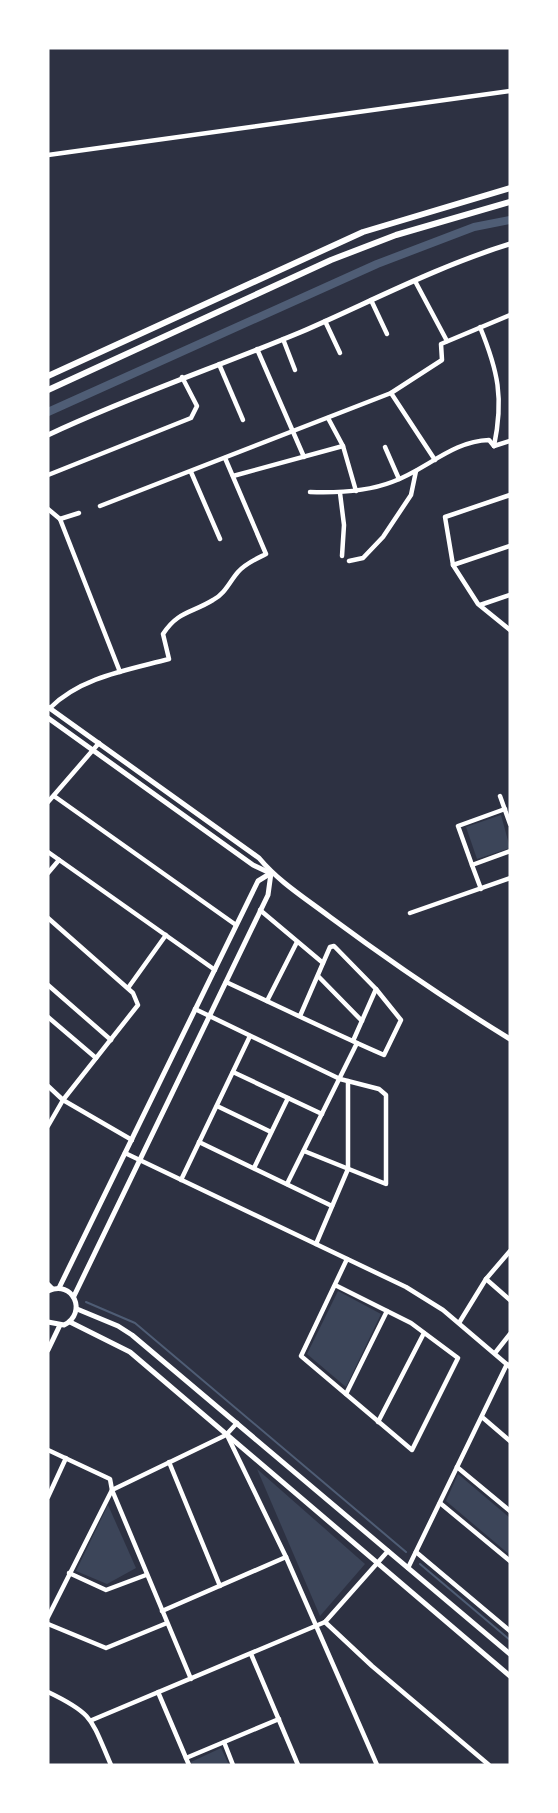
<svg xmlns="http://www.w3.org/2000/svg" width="558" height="1813" font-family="'Space Grotesk',sans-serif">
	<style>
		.green { fill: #3c4559 }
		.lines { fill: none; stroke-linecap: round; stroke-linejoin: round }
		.stream { stroke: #4f5d75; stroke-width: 2 }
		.canal { stroke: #4f5d75; stroke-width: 8 }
		.minor { stroke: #fff; stroke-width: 4.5 }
		.tertiary { stroke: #fff; stroke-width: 5 }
		.secondary { stroke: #fff; stroke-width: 6 }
	</style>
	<rect width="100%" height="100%" fill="#2d3142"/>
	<g class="green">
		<polygon points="501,815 510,848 477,859 466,827"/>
		<polygon points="338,1291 381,1314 346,1387 307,1354"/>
		<polygon points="257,1469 365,1564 320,1616"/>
		<polygon points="458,1474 510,1518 510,1555 446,1501"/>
		<polygon points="108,1505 136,1568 107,1584 76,1571"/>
		<polygon points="221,1748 229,1765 192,1765 191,1762"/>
	</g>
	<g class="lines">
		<g class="stream">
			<polyline points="86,1302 135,1323 406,1552"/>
			<polyline points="420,1564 510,1640"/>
		</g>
		<polyline class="canal" points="48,412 377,264 474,227 510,220"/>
		<g class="minor">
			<polyline points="48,155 510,91"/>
			<polyline points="415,281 447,341"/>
			<polyline points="371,300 387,334"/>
			<polyline points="325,321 340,353"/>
			<path d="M 480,327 C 498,371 504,398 494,446"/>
			<polyline points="283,339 295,370"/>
			<polyline points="257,349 304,457"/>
			<polyline points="219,364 243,420"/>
			<polyline points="391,393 435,460"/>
			<polyline points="328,418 343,446 356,491"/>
			<polyline points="494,446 510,441"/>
			<polyline points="385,447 399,479"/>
			<polyline points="191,472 220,539"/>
			<polyline points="48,475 191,418 197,406 182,377"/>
			<polyline points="233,476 343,446"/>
			<path d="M 310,492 C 338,493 366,492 392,482 C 426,470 452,441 489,440 L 494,446"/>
			<polyline points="340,493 344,525 342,556"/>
			<polyline points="510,495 445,517 453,565 478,604 510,630"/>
			<polyline points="100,506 391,393 442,360 441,344 510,315"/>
			<polyline points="48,509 60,519 120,672"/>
			<polyline points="60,519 79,513"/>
			<polyline points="349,561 363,558 383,537 411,495 416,471"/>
			<polyline points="453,565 510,546"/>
			<polyline points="480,605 510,595"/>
			<path d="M 50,708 C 81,677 128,670 169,659 L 163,634 C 178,611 192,613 213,600 C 225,594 230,581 238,572 C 246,563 256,559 266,554 L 225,458"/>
			<polyline points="54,796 236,925"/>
			<polyline points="500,796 510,824"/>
			<polyline points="48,802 99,743"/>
			<polyline points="505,809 458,826 472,865 510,851"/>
			<polyline points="48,852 215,970"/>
			<polyline points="472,865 481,889"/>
			<polyline points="48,873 59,860"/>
			<polyline points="260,910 323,963"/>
			<polyline points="410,913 510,878"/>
			<polyline points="48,918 133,993 138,1005 63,1100 48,1126"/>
			<polyline points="319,977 362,1021"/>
			<path d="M 226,982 C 278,1006 331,1032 384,1055 L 401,1020 L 376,989 L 334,946 L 330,947 L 300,1016"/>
			<polyline points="48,985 111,1040"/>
			<polyline points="128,988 166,935"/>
			<polyline points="267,1001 297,942"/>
			<polyline points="195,1009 340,1079 379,1089 386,1095 386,1184 304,1151"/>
			<polyline points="48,1017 96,1058"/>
			<polyline points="353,1041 376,989"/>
			<polyline points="233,1072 322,1114"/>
			<polyline points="48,1086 63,1100 132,1140"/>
			<polyline points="217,1106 271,1132"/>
			<polyline points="199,1142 332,1206"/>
			<polyline points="125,1153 406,1287 443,1310 510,1367"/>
			<polyline points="254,1168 288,1098"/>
			<polyline points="181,1180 250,1036"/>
			<polyline points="287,1184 357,1043"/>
			<polyline points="316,1244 348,1169 348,1081"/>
			<polyline points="486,1279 510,1300"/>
			<polyline points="48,1284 53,1289"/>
			<polyline points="335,1285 411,1323 458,1358 412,1450 301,1356 347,1259"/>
			<polyline points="459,1323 486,1279 510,1251"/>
			<polyline points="495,1353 510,1334"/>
			<polyline points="346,1394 387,1311"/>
			<polyline points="482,1417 510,1441"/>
			<polyline points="378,1422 424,1333"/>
			<polyline points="228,1437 286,1557 377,1765"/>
			<polyline points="48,1450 110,1479 112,1490 191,1679"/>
			<polyline points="169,1462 220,1586"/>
			<polyline points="457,1467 510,1511"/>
			<polyline points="48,1497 66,1458"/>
			<polyline points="440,1503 510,1561"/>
			<polyline points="416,1552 510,1631"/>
			<polyline points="408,1568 507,1364"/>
			<polyline points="69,1573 106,1590 146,1575"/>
			<polyline points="162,1611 286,1557"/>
			<polyline points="48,1617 112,1490 226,1435 237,1423"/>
			<polyline points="325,1622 372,1666 489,1765"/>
			<polyline points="48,1624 106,1648 167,1623"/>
			<polyline points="251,1654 298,1765"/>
			<path d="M 48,1692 C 94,1714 91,1719 111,1765"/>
			<polyline points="158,1692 189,1765"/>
			<polyline points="92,1720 325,1622 388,1551"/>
			<polyline points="224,1742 233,1765"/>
			<polyline points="186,1758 279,1719"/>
		</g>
		<g class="tertiary">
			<path d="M 48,435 C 131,396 217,367 301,332 C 370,302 438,266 510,244"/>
			<path d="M 48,707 L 259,858 C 279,882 305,898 330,917 C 388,960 448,1001 510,1039"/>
			<polyline points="48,718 253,865 270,873"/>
			<polyline points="59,1288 258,881 271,873"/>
			<path d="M 48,1291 C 73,1279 88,1313 64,1325 L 48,1322"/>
			<polyline points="74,1296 268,895 271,873"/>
			<polyline points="77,1309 118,1326 132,1335 510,1654"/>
			<polyline points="70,1322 130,1352 510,1676"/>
			<polyline points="48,1350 60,1325"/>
		</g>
		<g class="secondary">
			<polyline points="48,376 363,232 510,188"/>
			<polyline points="48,390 331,260 396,235 510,202"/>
		</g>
	</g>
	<rect width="558" height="1813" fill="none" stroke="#ffffff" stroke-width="99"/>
</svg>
